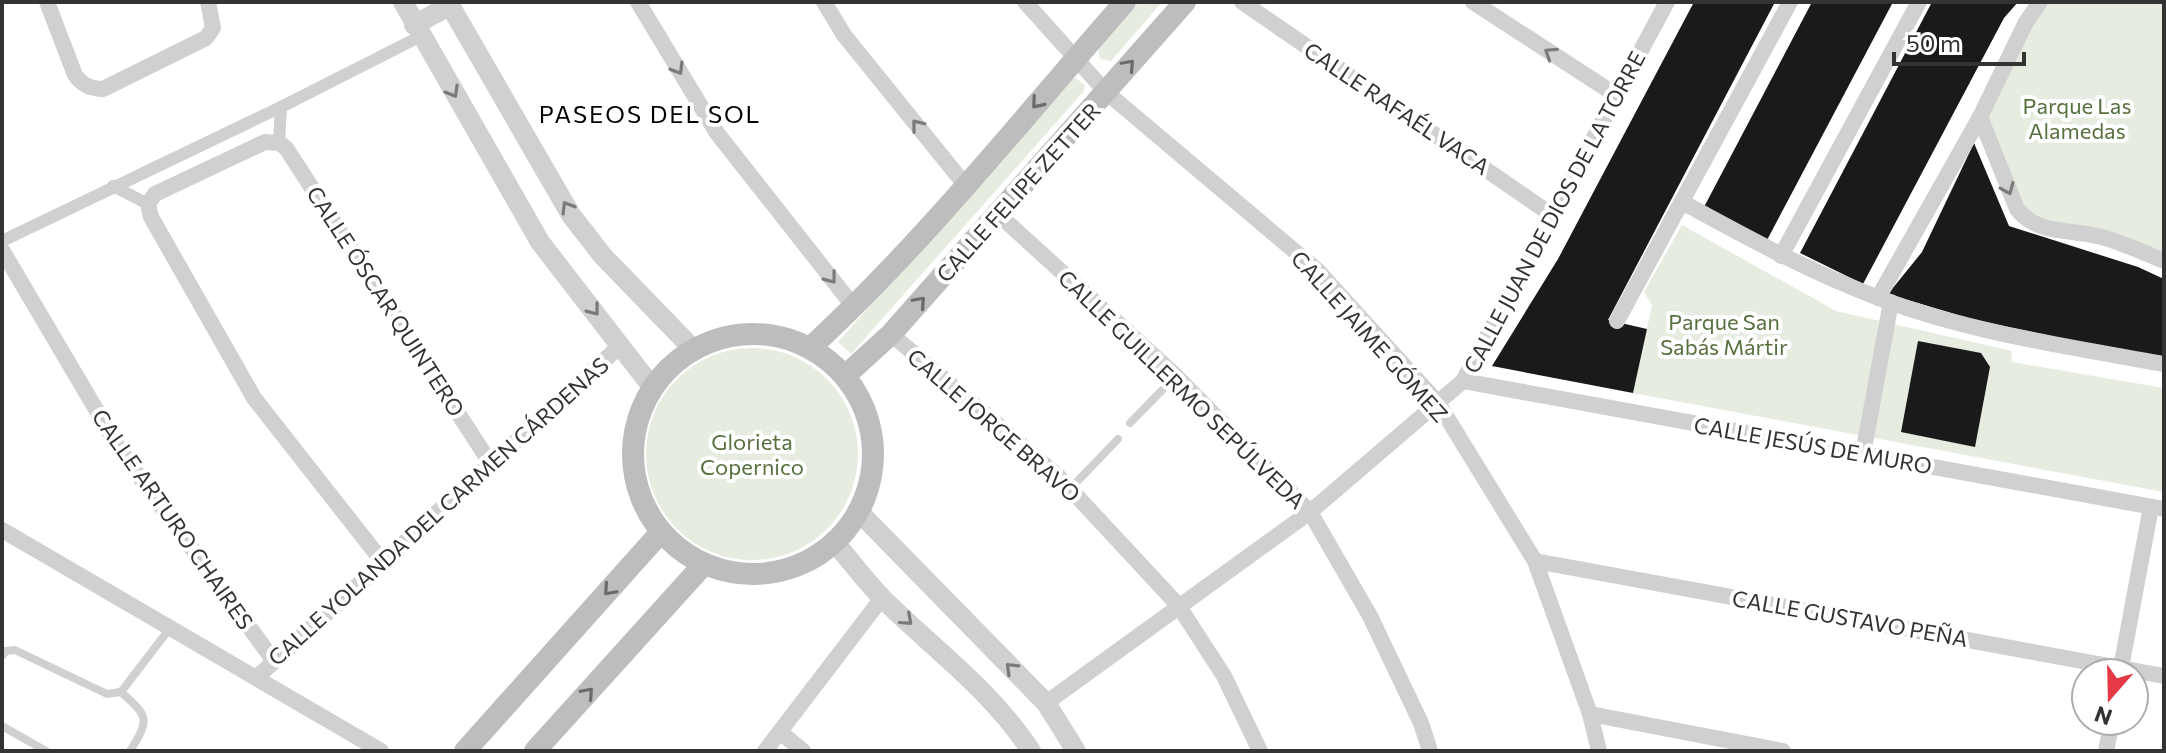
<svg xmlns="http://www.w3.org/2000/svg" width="2166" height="753" font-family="Commissioner,sans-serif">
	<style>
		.green { fill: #e6ecdf }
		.building { fill: #1a1a1a }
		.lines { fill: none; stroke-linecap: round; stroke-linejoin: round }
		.service { stroke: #d0d0d0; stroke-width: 8 }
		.pedestrian { stroke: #d0d0d0; stroke-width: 12 }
		.minor { stroke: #d0d0d0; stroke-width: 16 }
		.tertiary { stroke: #d0d0d0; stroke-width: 20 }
		.secondary { stroke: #bdbdbd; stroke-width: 22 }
		.oneway { stroke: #7a7a7a }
		.oneway2 { stroke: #6a6a6a }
		.labels { text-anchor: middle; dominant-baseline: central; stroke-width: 8; stroke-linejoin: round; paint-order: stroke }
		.park-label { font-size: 22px; fill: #56703f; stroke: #fff }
		.street-label { font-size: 22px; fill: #333; stroke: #fff }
		.neighbourhood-label { font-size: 24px; letter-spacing: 2px; fill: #000; stroke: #fff }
	</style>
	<rect width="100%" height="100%" fill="#fff"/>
	<g class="green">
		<polygon points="1139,2 1162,2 1111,61 1100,59 1098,49"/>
		<polygon points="2045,2 2164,2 2164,257 2046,226 2018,204 1984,104"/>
		<polygon points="1076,78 1085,86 1083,92 851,354 838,342 1070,80"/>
		<polygon points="1682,225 1836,311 2012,351 2011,362 2164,388 2164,492 1633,393 1652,305 1644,292"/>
		<circle cx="752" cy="454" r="106"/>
	</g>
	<g class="building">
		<polygon points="1694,2 1775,2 1608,320 1647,329 1633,393 1492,366 1558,259"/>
		<polygon points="1812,2 1893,2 1766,242 1704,207"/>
		<polygon points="1932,2 2018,2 2004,18 1863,284 1800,253"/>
		<polygon points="1974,143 2009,226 2138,267 2164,279 2164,360 1971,319 1888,294 1922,252"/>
		<polygon points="1918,341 1981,353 1990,367 1975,447 1901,432"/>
	</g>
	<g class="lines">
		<g class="service">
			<polyline points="1130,423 1176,376"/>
			<polyline points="1070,489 1118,439"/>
			<polyline points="2,656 6,651 15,650 107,694 121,692 170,628"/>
			<path d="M 121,692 C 149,717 150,719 130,751"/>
			<polyline points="2,726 46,751"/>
		</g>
		<g class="pedestrian">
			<polyline points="279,143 281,107"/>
			<polyline points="113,186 148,204"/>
			<polyline points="2,241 281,107 421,36"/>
		</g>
		<g class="minor">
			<path d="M 47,2 L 75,75 C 82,85 90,89 103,89 L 206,38 L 213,28 L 208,2"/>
			<polyline points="638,2 717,133 854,307"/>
			<polyline points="824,2 844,35 966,186"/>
			<polyline points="1025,2 1106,92 1317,270 1438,403 1535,561 1590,714 1599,751"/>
			<polyline points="1242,2 1552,215"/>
			<polyline points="1473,2 1616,95"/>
			<path d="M 1980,117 L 2017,209 C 2039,237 2075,228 2105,238 C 2125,244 2145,253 2164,261"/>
			<path d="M 1682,202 C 1746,237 1810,272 1879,298 C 1967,332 2071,347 2164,364"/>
			<polyline points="998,214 1176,376 1310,512 1370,616 1421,723 1430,751"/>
			<polyline points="2,250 120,450 274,661"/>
			<polyline points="1781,256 1919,2"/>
			<polyline points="1878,298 1980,117 2026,22 2040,2"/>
			<polyline points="1617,321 1790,2"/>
			<polyline points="891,334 1059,477 1178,605 1224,676 1260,751"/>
			<polyline points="1463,381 2164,509"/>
			<polyline points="1863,454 1891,302"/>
			<polyline points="2,530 381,751"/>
			<polyline points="382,561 254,398 151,217 148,204 155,194 265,142 279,143 286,148 489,461"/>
			<polyline points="1535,561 2164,676"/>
			<polyline points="2120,673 2151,507"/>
			<polyline points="256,678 621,345"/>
			<polyline points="1046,703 1310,512 1463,381 1667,2"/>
			<polyline points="1590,714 1783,751"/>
			<polyline points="780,732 803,751"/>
			<polyline points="765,751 882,598"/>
			<polyline points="2106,751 2112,721"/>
		</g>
		<g class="tertiary">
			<polyline points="403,2 540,242 652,387"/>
			<polyline points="448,2 571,215 602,255 693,349"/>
			<polyline points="414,25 449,6"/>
			<polyline points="859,512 1046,703 1076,751"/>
			<path d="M 835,543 C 851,561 866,582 884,600 C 935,650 991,690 1031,751"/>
		</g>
		<g class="secondary">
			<circle cx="753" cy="454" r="120"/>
			<path d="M 810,348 C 925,242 1022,119 1125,2"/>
			<polyline points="845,376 891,334 1185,2"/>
			<polyline points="465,751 661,532"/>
			<polyline points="535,751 704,564"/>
		</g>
	</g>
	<defs><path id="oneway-chevron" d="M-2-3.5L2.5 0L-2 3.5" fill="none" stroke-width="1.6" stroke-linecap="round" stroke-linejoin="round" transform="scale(2)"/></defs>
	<g class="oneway">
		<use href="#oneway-chevron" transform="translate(1550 53) rotate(-147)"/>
		<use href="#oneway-chevron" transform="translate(678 69) rotate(59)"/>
		<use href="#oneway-chevron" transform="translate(453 92) rotate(60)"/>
		<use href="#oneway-chevron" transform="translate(917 125) rotate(-129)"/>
		<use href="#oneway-chevron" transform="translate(2008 189) rotate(67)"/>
		<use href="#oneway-chevron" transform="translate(567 207) rotate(-121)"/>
		<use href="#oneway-chevron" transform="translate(831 278) rotate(52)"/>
		<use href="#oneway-chevron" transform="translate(594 310) rotate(52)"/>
		<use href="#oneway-chevron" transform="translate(907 620) rotate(42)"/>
		<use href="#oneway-chevron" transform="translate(1011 668) rotate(-135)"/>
	</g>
	<g class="oneway2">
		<use href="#oneway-chevron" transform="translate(1129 65) rotate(-48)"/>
		<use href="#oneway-chevron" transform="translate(1037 103) rotate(130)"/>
		<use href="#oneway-chevron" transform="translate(920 302) rotate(-48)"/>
		<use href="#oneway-chevron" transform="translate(609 590) rotate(132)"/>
		<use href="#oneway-chevron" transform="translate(588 693) rotate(-48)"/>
	</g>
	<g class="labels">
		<g class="park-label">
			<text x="2077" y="105">Parque Las<tspan x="2077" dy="25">Alamedas</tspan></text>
			<text x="1724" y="321">Parque San<tspan x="1724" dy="25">Sabás Mártir</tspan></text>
			<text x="752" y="441">Glorieta<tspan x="752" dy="25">Copernico</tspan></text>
		</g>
		<g class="street-label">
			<text transform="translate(1397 108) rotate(34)">CALLE RAFAÉL VACA</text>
			<text transform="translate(1018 192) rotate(-48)">CALLE FELIPE ZETTER</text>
			<text transform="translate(1554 212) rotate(-62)">CALLE JUAN DE DIOS DE LA TORRE</text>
			<text transform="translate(386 301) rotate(57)">CALLE ÓSCAR QUINTERO</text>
			<text transform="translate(1370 336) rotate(48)">CALLE JAIME GÓMEZ</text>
			<text transform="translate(1182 389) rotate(44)">CALLE GUILLERMO SEPÚLVEDA</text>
			<text transform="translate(994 425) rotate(41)">CALLE JORGE BRAVO</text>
			<text transform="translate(1813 445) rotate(10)">CALLE JESÚS DE MURO</text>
			<text transform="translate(438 511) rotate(-42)">CALLE YOLANDA DEL CARMEN CÁRDENAS</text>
			<text transform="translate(173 519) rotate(55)">CALLE ARTURO CHAIRES</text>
			<text transform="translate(1850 618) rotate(10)">CALLE GUSTAVO PEÑA</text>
		</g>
		<g class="neighbourhood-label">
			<text x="650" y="113">PASEOS DEL SOL</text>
		</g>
	</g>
	<rect width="2166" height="753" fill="none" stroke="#333333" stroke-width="8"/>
	<g transform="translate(2110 697) rotate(200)"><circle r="38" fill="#ffffff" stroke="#adadad" stroke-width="2"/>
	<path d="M0-6L14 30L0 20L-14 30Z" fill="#e63946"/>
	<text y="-12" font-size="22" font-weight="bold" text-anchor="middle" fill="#333333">N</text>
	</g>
	<path d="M1894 52v12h130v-12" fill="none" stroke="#333333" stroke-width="4"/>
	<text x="1906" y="52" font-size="24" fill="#333333" stroke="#ffffff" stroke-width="6" paint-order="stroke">50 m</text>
</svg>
